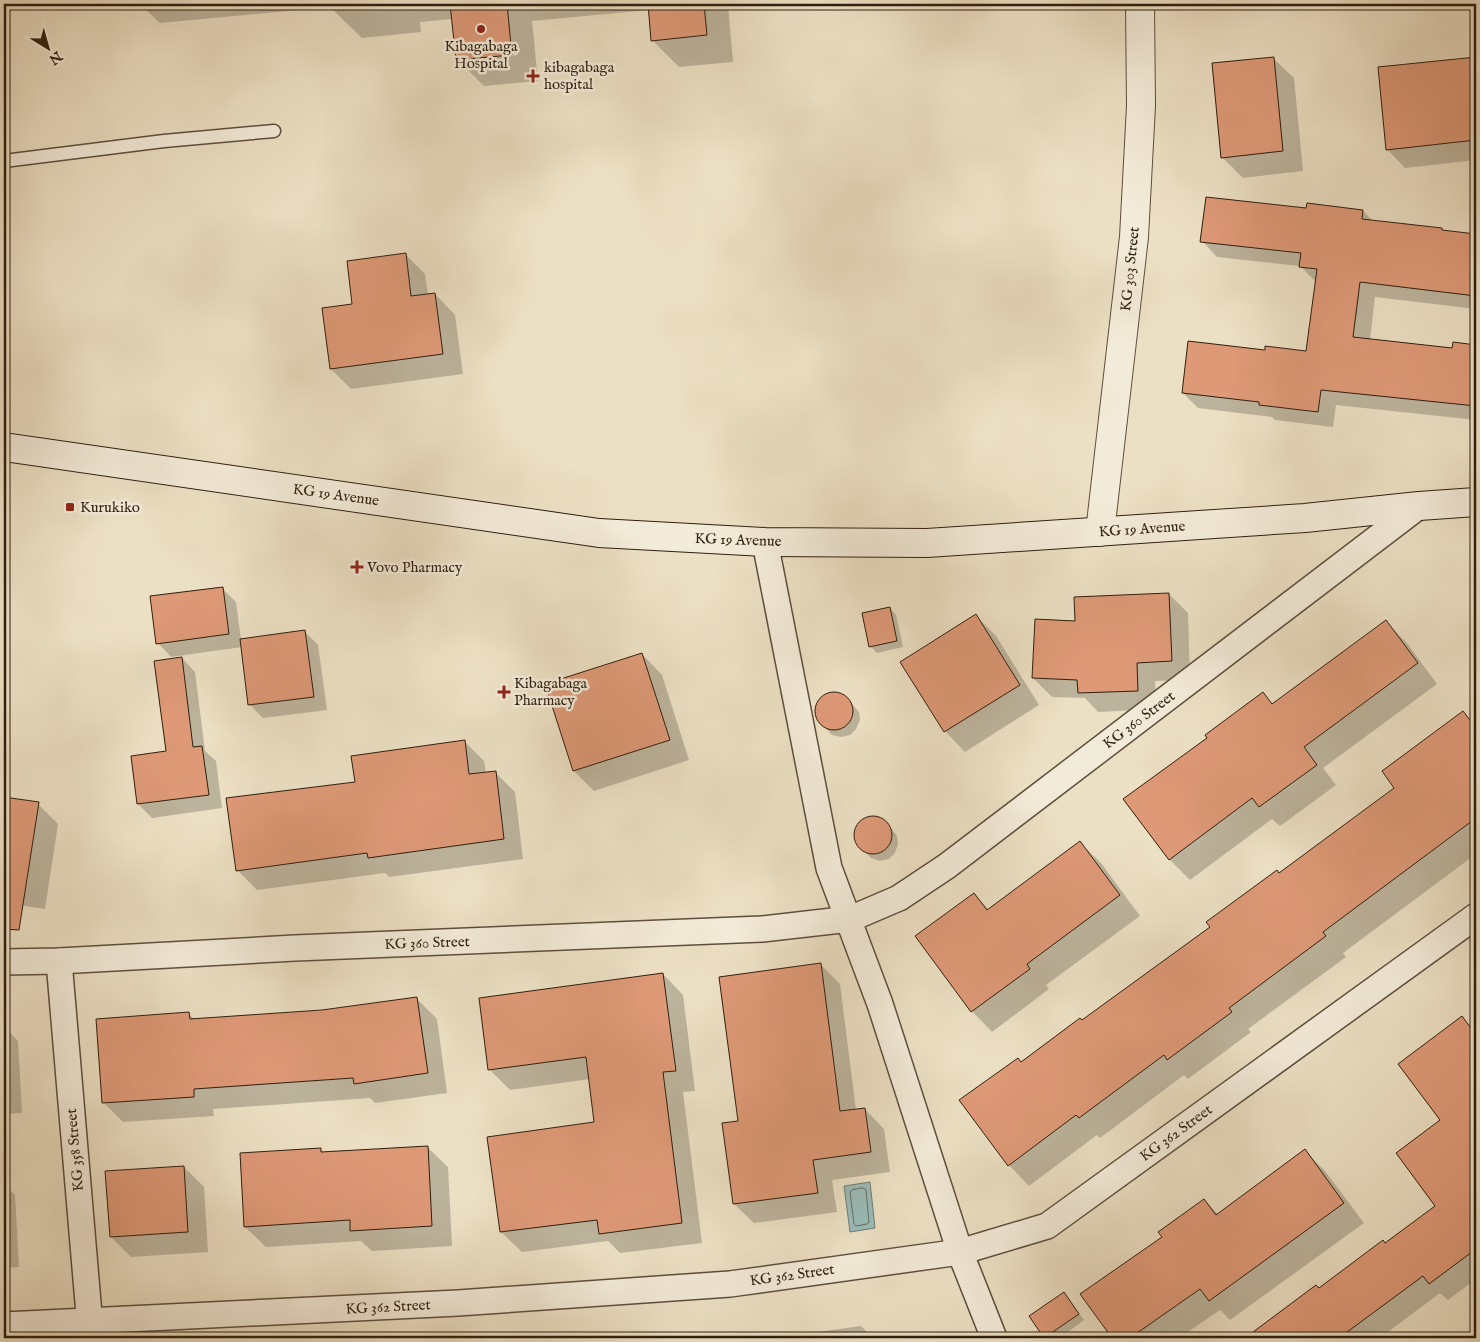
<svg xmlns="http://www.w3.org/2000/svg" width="1480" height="1342" font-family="'IM FELL English',serif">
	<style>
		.water { fill: #9abcba; stroke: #6f7d76 }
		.shadow { fill: #0003; fill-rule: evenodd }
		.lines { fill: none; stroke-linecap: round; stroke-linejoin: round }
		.shore { stroke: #646d64; stroke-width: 1 }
		.building { fill: #de9977; stroke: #2f1e0f }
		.service-casing { stroke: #5e4e3c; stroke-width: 15 }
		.minor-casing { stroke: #5e4e3c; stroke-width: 28 }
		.tertiary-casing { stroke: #5e4e3c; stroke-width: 30 }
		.secondary-casing { stroke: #2f1e0f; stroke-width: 30 }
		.service { stroke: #f3ebd9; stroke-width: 12 }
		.minor { stroke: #f3ebd9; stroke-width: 25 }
		.tertiary { stroke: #f3ebd9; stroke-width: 28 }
		.secondary { stroke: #f3ebd9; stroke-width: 28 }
		.poi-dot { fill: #8f2418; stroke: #f3ebd9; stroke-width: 2 }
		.labels { text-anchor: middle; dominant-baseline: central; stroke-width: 5; stroke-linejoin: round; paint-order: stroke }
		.poi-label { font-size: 15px; fill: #2f1e0f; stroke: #f3ebd9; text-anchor: start }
		.street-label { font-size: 15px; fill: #2f1e0f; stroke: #f3ebd9 }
	</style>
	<rect width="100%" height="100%" fill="#ece0c4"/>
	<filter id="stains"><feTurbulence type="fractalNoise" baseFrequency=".004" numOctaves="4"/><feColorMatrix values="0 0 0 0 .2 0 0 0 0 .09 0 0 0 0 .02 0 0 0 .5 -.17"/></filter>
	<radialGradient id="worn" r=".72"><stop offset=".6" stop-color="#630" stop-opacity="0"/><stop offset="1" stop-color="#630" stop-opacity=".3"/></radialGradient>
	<polygon class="water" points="870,1182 875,1228 850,1232 844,1186"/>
	<g class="shadow">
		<path d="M 140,4 L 728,4 L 733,62 L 679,67 L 652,40 L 649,10 L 532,21 L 538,81 L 484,86 L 457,59 L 453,19 L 420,22 L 421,32 L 362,38 L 330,7 L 160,23 ZM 518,53 L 518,55 L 479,59 L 479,56 Z"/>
		<polygon points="1295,4 1348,4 1300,9"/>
		<polygon points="1273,58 1294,78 1303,171 1243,178 1222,157"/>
		<polygon points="1476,59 1476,160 1405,168 1387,149 1379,69"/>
		<polygon points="1307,209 1363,211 1374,222 1441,229 1444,232 1476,235 1476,309 1375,297 1370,340 1454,349 1454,344 1476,346 1476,420 1336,405 1333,427 1275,420 1272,417 1198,408 1183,393 1266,351 1307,352 1317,283 1300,266 1217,257 1202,241"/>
		<polygon points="405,254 425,274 428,295 435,294 455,315 463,374 351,389 331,369"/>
		<polygon points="222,588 236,602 241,640 305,632 318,645 327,710 263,718 250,705 242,647 171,657 158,643"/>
		<polygon points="1169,594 1188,613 1190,680 1155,681 1157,709 1098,712 1085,698 1052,697 1033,678 1076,622"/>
		<polygon points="890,608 896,615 903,647 877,653 870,646"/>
		<polygon points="976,616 996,636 1039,705 965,752 945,731"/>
		<polygon points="1386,622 1406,642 1437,684 1323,768 1336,785 1280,826 1272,819 1190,880 1170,860 1125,799 1209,738 1263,694 1274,705"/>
		<polygon points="642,654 662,675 689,760 594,791 574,771"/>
		<polygon points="182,658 195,672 205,751 216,761 222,808 152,818 138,804 132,757 167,752"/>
		<polygon points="832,693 840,694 847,698 859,712 860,720 856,729 850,735 841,737 832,735 819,721 816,712 817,706 825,695"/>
		<polygon points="1463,713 1476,726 1476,854 1343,953 1346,957 1248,1029 1251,1032 1188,1079 1184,1075 1100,1138 1097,1135 1029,1186 1009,1165 1021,1063 1082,1022 1396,788"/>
		<polygon points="465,742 484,761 486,773 495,772 515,792 523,859 389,877 385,873 257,890 237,870 356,783"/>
		<polygon points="4,798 38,804 58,824 45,909 4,903"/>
		<polygon points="871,817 879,818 886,822 897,836 898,844 895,853 889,859 880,861 871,858 858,844 855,836 856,830 864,820"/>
		<polygon points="1080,843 1101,863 1140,916 1046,985 1049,989 992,1032 972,1011 917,936 974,894 989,910"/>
		<polygon points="820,964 840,984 856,1110 865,1109 884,1129 890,1172 832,1180 837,1212 754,1223 734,1204 740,1122"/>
		<polygon points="663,974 683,995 695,1091 683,1092 702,1243 620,1253 608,1241 522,1252 501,1232 489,1138 596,1123 590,1079 510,1090 489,1069"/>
		<polygon points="417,999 437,1019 447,1093 375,1103 370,1098 213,1109 214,1116 123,1122 103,1102 189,1014 195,1020 322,1011"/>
		<polygon points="1462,1018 1476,1032 1476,1279 1448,1300 1440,1293 1380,1338 1247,1338 1316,1286 1319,1290 1386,1244 1437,1206 1441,1120"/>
		<polygon points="4,1026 18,1041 22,1113 4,1114"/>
		<polygon points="427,1147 448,1167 452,1246 372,1251 361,1241 266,1247 245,1227 320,1149 324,1153"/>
		<polygon points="1305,1151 1325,1171 1364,1223 1230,1320 1220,1310 1179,1338 1113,1338 1082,1294 1163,1237 1204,1200 1219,1215"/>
		<polygon points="184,1167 204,1187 208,1252 131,1257 111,1237"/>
		<polygon points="4,1184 15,1195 19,1267 4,1268"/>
		<polygon points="1064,1293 1084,1320 1060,1338 1046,1338 1031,1317"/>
		<polygon points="861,1326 873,1338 773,1338"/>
	</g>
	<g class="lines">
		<polygon class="shore" points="863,1188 866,1190 869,1222 867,1224 856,1226 854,1224 850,1192 852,1190"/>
	</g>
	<g class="building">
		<polygon points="450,4 507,4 512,55 456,60"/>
		<polygon points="648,4 704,4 707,35 651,41"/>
		<polygon points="1274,57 1283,151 1221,158 1212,63"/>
		<polygon points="1476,57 1476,140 1386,150 1378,67"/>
		<polygon points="1206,197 1306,208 1307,203 1363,210 1362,219 1442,228 1442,230 1476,234 1476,296 1360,282 1353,337 1452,348 1453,342 1476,345 1476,406 1321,390 1318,412 1259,405 1259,402 1182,393 1188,341 1265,350 1265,346 1306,351 1317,269 1299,267 1301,253 1200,242"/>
		<polygon points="406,253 411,296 435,293 443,354 330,369 322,308 352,304 347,261"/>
		<polygon points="223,587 229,634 156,644 150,596"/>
		<polygon points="1169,593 1172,661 1137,663 1138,691 1078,693 1077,680 1032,678 1035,619 1075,621 1074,597"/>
		<polygon points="890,607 897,641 869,647 862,613"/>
		<polygon points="976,614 1020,685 944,732 900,662"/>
		<polygon points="1386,620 1418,663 1304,747 1317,765 1259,807 1252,798 1169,860 1123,799 1207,738 1205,735 1263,692 1272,704"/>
		<polygon points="305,630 314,697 248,705 240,639"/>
		<polygon points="642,653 670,740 573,771 545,684"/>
		<polygon points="182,657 193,747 202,746 209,795 137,804 131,756 166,751 154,661"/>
		<circle cx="834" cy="711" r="19"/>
		<polygon points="1463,711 1476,728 1476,818 1323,932 1326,936 1229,1008 1232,1012 1167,1060 1164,1055 1079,1118 1076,1115 1008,1166 959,1100 1018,1058 1021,1062 1080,1018 1082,1020 1210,927 1206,922 1277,870 1279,873 1394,788 1382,771"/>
		<polygon points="465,740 469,774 496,771 504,839 368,858 367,853 236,871 226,798 355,782 351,756"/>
		<polygon points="4,797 39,802 19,930 4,929"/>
		<circle cx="873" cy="835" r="19"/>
		<polygon points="1080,841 1120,895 1027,964 1030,969 971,1012 915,936 974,893 987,910"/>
		<polygon points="821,963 840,1111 865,1108 871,1152 813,1160 818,1193 733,1204 722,1123 738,1121 719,977"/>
		<polygon points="663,973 676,1071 663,1072 682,1223 599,1234 597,1220 500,1232 487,1137 594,1122 586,1057 488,1070 479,998"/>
		<polygon points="417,997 428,1073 354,1084 353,1078 194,1089 194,1097 102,1103 96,1019 189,1012 190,1019 322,1010"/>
		<polygon points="1462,1016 1476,1035 1476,1249 1429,1284 1423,1276 1339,1338 1245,1338 1316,1285 1319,1288 1383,1240 1385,1243 1435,1206 1396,1153 1440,1120 1398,1064"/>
		<polygon points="428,1146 432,1226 350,1231 350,1220 244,1227 240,1153 321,1148 321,1152"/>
		<polygon points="1305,1149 1344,1203 1209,1301 1200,1289 1130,1338 1112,1338 1080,1294 1162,1237 1158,1232 1204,1199 1216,1215"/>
		<polygon points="184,1166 188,1232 110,1237 105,1171"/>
		<polygon points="1064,1292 1079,1314 1044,1338 1029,1316"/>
	</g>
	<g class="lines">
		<g class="service-casing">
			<polyline id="service" points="4,161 164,141 274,131"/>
		</g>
		<g class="minor-casing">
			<g id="minor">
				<polyline points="765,542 829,868 880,1004 960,1252 994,1338"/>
				<polyline points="59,961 91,1338"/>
				<polyline points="4,962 59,961 295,948 762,929 850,919 899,898 947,866 1419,506"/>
				<polyline points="4,1325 458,1303 730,1284 960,1252 1047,1226 1476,916"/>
			</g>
		</g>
		<g class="tertiary-casing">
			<polyline id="tertiary" points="1100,532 1134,237 1141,106 1140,4"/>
		</g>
		<g class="secondary-casing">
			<polyline id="secondary" points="4,447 599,533 765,542 927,543 1305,518 1419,506 1476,502"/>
		</g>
		<use href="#service" class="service"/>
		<use href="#minor" class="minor"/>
		<use href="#tertiary" class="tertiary"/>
		<use href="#secondary" class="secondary"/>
	</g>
	<g class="poi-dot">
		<circle cx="481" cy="29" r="5"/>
		<path d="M530.5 68.5h5v5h5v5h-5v5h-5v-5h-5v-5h5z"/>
		<rect x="65" y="502" width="10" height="10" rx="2.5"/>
		<path d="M354.5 559.5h5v5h5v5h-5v5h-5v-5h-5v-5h5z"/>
		<path d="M501.5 684.5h5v5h5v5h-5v5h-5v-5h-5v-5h5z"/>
	</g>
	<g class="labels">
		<g class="poi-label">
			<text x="481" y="46" text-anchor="middle">Kibagabaga<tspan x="481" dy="17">Hospital</tspan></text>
			<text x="544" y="67">kibagabaga<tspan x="544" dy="17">hospital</tspan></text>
			<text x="80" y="507">Kurukiko</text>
			<text x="367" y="567">Vovo Pharmacy</text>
			<text x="514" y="683">Kibagabaga<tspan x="514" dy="17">Pharmacy</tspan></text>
		</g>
		<g class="street-label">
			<text transform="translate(1130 269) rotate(-84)">KG 303 Street</text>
			<text transform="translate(336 495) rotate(8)">KG 19 Avenue</text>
			<text transform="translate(1142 529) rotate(-4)">KG 19 Avenue</text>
			<text transform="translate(738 540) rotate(2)">KG 19 Avenue</text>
			<text transform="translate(1139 720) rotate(-37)">KG 360 Street</text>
			<text transform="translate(427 943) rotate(-2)">KG 360 Street</text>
			<text transform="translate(1176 1133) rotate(-36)">KG 362 Street</text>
			<text transform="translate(75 1150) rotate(-95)">KG 358 Street</text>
			<text transform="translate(792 1275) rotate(-8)">KG 362 Street</text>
			<text transform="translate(388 1307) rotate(-3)">KG 362 Street</text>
		</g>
	</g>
	<rect width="1480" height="1342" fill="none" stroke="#ece0c4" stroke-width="20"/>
	<rect x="5" y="5" width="1470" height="1332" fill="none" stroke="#2f1e0f" stroke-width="2.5"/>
	<rect x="10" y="10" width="1460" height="1322" fill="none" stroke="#2f1e0f"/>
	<g transform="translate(48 48) rotate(143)" stroke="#f3ebd9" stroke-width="4" paint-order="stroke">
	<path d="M0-4L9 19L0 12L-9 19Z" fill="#2f1e0f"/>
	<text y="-8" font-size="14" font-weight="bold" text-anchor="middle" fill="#2f1e0f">N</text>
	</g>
	<rect width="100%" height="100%" filter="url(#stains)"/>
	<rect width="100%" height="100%" fill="url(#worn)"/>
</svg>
